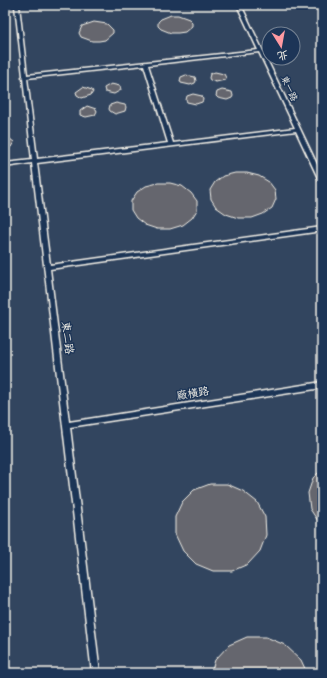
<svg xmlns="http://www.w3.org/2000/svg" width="327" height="678" font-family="'Gochi Hand','LXGW WenKai TC',sans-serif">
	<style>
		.built { fill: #33445e; fill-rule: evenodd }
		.building { fill: #65666e; stroke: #f4f1e8 }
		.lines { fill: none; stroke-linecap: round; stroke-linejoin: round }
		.lane-casing { stroke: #f4f1e8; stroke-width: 3 }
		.lane { fill: #1d3557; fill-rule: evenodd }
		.labels { text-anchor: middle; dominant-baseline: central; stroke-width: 3; stroke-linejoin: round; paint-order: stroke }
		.far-street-label { font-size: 9px; fill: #f4f1e8; stroke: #1d3557 }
		.street-label { font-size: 11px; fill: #f4f1e8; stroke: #1d3557 }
	</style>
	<rect width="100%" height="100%" fill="#1d3557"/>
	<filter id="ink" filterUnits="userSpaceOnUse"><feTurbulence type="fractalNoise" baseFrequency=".025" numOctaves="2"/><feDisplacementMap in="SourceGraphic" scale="8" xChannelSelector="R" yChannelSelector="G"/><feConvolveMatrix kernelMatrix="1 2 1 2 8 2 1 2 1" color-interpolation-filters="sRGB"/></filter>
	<g filter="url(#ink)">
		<path class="built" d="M 5,5 L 322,5 L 322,673 L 5,673 ZM 269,34 L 293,34 L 293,58 L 269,58 Z"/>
		<g class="building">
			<polygon points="171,15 178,15 189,19 192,22 192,26 185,32 178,33 171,33 161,29 158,26 158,22 161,19"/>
			<polygon points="94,22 107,24 113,30 113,33 105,40 99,41 92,41 81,37 79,33 82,26"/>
			<polygon points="215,72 224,74 226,78 225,80 216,82 210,80 209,78 210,74"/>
			<polygon points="186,75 195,77 196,81 195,83 190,85 181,83 180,81 181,77"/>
			<polygon points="111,84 120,86 121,90 114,94 105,92 104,88"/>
			<polygon points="83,87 92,90 93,92 91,95 82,98 77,95 76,92"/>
			<polygon points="222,90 232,92 233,96 232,98 227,100 218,98 216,96 217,92"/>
			<polygon points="193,94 202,96 203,100 202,102 196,104 187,102 186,100 187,96"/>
			<polygon points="116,103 125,105 126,107 125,111 115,114 110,111 109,109 110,105"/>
			<polygon points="87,106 96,109 97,111 95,115 86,117 80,115 80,111"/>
			<polygon points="5,138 10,139 14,142 11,147 5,149"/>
			<polygon points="235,173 247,173 259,176 269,182 275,190 276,199 272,208 263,214 252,218 238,218 226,214 216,207 211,199 210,190 215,182 223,176"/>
			<polygon points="158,183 170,183 182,186 191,193 197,201 197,210 192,218 183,225 170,229 157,229 145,225 136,218 131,210 131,201 137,192 146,186"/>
			<polygon points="322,469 322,527 310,509 308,493 313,478"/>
			<polygon points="210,484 227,484 243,491 257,502 265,517 266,535 260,551 248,564 232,571 213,571 196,564 183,551 175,534 175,517 182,502 194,490"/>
			<polygon points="247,637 266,637 285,645 301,660 307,673 211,673 215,660 229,645"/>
		</g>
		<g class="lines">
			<g class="lane-casing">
				<path id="lane" d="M 5,5 L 20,5 L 19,6 L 27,75 L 258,50 L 237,5 L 241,5 L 322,175 L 322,182 L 319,180 L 296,131 L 37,163 L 50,265 L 322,227 L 322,231 L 50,269 L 69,422 L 322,382 L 322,388 L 70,427 L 100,673 L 92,673 L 32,163 L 5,167 L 5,163 L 32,160 L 23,78 L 22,77 L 23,76 L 15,6 L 5,7 ZM 259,52 L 295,128 L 173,143 L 148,65 ZM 144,65 L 168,143 L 37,159 L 27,78 Z"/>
			</g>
			<use href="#lane" class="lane"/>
		</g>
	</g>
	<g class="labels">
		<g class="far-street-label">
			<text transform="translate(288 89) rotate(65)">東一路</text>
		</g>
		<g class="street-label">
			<text transform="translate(66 338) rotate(83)">東二路</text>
			<text transform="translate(193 395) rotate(-9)">廠橫路</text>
		</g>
	</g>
	<rect width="327" height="678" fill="none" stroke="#1d3557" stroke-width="20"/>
	<rect x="10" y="10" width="307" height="658" fill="none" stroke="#f4f1e8" stroke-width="1.5" filter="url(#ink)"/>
	<g transform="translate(281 46) rotate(169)"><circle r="19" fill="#1d3557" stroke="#738091"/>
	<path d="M0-3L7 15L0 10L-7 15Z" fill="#ff9aa2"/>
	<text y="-6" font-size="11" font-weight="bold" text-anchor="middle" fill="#f4f1e8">北</text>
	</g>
</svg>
